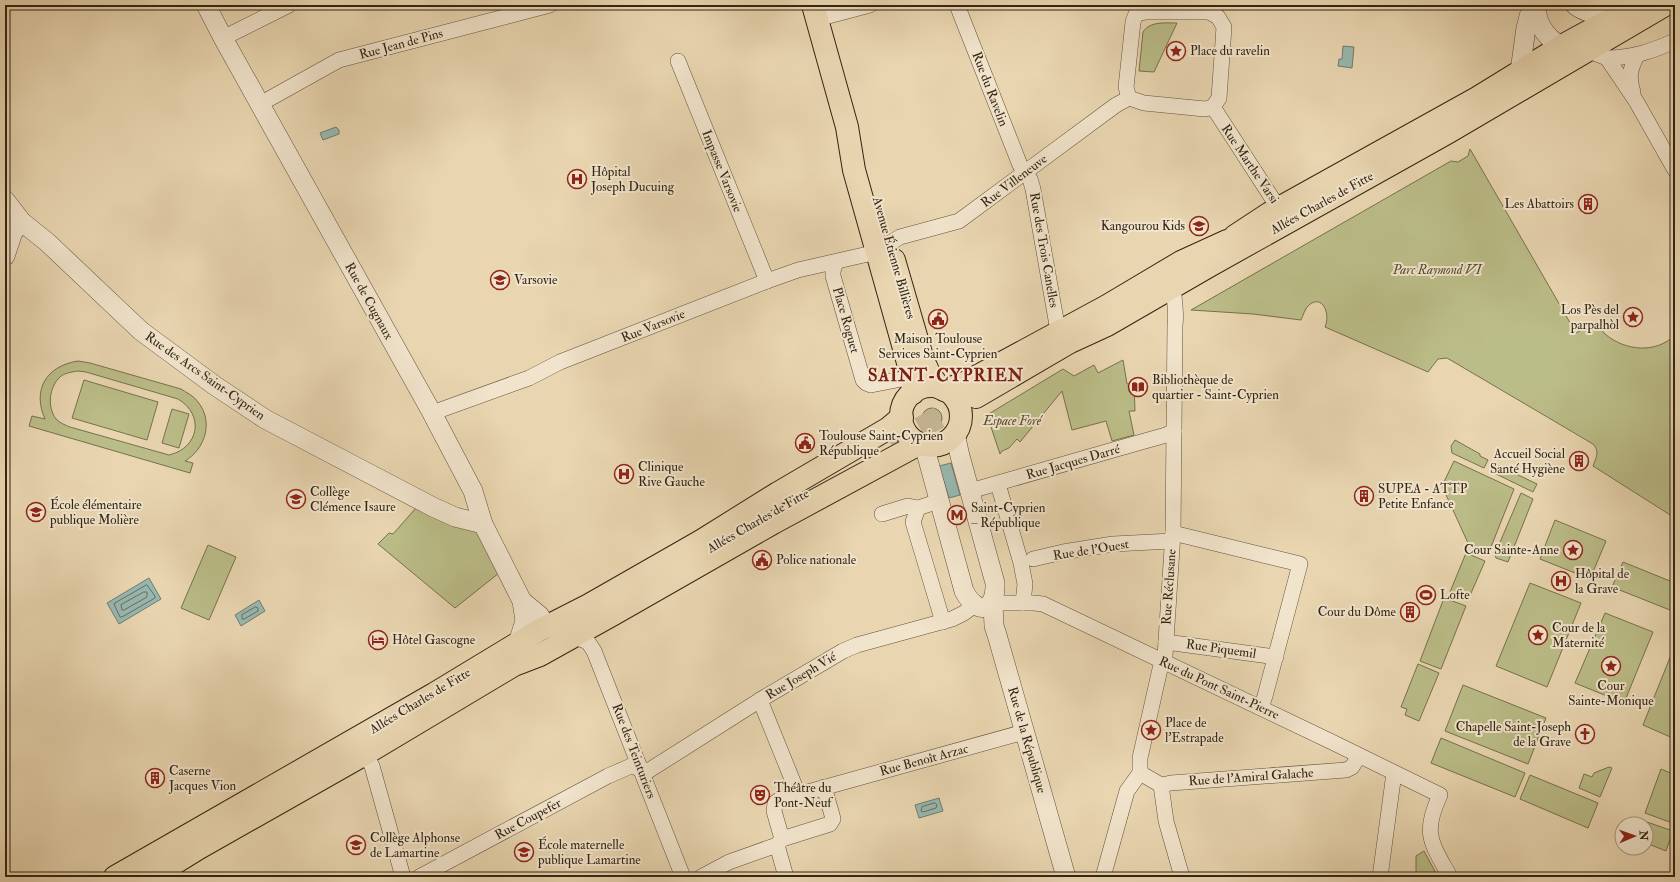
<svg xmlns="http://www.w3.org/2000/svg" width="1680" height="882" font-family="'IM FELL Double Pica',serif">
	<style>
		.green { fill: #bbbd88; stroke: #76714e; fill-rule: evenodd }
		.water { fill: #98b8b0; stroke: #6f7d71 }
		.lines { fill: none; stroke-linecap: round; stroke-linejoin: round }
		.shore { stroke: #656e62; stroke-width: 1 }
		.primary-tunnel { stroke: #c4b391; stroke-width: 22; stroke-dasharray: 22 11; stroke-linecap: butt }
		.minor-casing { stroke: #60513a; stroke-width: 16 }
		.tertiary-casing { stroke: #60513a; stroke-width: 20 }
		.primary-casing { stroke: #322513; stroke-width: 24 }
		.minor { stroke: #f1e4cc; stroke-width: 15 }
		.tertiary { stroke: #f1e4cc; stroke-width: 19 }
		.primary { stroke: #e9d6b1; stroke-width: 22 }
		.labels { text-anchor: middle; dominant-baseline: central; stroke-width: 4; stroke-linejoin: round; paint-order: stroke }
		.street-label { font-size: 13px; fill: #322513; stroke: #f1e4cc }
		.poi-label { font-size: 13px; fill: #322513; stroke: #f1e4cc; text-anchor: start }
		.park-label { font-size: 13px; font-style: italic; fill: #544b30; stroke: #f1e4cc }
		.district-label { font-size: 17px; font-weight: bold; letter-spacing: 1px; fill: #7a1f14; stroke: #f1e4cc }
	</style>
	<rect width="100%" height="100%" fill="#e9d6b1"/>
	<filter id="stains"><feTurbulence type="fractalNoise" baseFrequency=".005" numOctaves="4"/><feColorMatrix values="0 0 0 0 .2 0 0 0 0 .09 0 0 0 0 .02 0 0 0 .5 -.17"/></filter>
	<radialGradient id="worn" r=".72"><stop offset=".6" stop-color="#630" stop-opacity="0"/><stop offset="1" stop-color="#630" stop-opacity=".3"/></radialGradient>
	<g class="green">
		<path d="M 1177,23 L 1154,72 L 1139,71 L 1143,32 C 1150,21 1165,23 1177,23 Z"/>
		<path d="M 1470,149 L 1576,333 L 1596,322 C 1599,326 1602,331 1605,334 C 1625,351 1656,354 1675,335 L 1675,518 L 1593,466 C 1596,458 1600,451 1593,444 L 1447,358 L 1438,359 L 1428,372 L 1325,327 C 1331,313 1322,293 1308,306 C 1305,309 1303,316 1301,320 L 1253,314 L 1191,310 L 1451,161 L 1458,162 L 1468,156 Z"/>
		<polygon points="1123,360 1127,384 1134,384 1135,411 1129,411 1134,435 1112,441 1106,421 1072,430 1062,391 1020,442 1017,439 1009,448 1002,451 1000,454 987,415 1063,369 1074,376 1094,365 1098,373"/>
		<path d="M 78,361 L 90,363 L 181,389 C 187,393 194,396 198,402 C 214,422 205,449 185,461 L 193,463 L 190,473 L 29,426 L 32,416 L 45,419 C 32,390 46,366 78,361 ZM 78,371 L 86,372 L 178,399 C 205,415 199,448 169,455 L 70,427 C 65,425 60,423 56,419 C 47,407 49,387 60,377 C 64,373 72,372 78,371 Z"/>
		<polygon points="84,380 158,402 147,440 72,418"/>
		<circle cx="932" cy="418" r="10"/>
		<polygon points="172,409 189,414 179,448 162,443"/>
		<polygon points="1455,440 1480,454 1480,456 1488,460 1484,468 1452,453 1451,446"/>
		<polygon points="1454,461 1514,489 1489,552 1468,543 1442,486"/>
		<polygon points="1493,463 1537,484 1533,492 1490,471"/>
		<polygon points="1521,493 1533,499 1508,562 1496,558 1495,554"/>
		<polygon points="416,508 474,527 499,573 455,608 378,544 389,533 393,534"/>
		<polygon points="1555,520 1606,541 1590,579 1540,559"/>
		<polygon points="208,545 236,557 209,620 181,608"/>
		<polygon points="1466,553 1485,561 1468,600 1453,595 1453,593 1450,592"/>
		<polygon points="1623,562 1675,583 1673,591 1675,592 1675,612 1612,587"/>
		<polygon points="1530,583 1581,603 1547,687 1496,666"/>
		<polygon points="1444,598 1466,606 1441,669 1420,661"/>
		<polygon points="1605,613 1653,632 1624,703 1575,683"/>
		<polygon points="1675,645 1675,739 1643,725"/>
		<polygon points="1418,664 1439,673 1419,721 1405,715 1407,709 1401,707"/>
		<polygon points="1463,685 1546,718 1528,764 1445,731"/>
		<polygon points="1441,738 1525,773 1515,797 1431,763"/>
		<polygon points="1609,767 1612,768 1600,797 1579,788 1584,774 1592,777 1594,773"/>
		<polygon points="1661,769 1675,775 1675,824 1645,813"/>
		<polygon points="1530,775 1598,803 1588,828 1520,799"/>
		<polygon points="1644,821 1673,831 1666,851 1646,843 1646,824 1643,824"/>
		<polygon points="1424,851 1438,877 1416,877 1416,856"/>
	</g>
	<g class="water">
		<polygon points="1343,46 1354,47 1352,68 1338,66 1339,59 1342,59"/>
		<polygon points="336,127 339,130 339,134 323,140 320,133"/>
		<polygon points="951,463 960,495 949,498 939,466"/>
		<polygon points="149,578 161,599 119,624 107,603"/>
		<polygon points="259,600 265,611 241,626 235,615"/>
		<polygon points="939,798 943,811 919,818 915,805"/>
	</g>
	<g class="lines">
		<g class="shore">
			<polygon points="147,585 155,596 155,598 122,617 120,617 114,604"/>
			<polygon points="144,592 147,592 147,597 124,610 122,610 121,605"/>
			<polygon points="256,607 258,608 258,611 244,619 242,619 242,615"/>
			<polygon points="935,803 937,805 936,808 923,812 921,811 922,807"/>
		</g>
		<polyline class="primary-tunnel" points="891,444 976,397"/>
		<g class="minor-casing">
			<g id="minor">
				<polyline points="957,5 1020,165 1030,179 1033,189 1058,331"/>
				<polygon points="1146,12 1209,12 1218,17 1224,27 1219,98 1213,107 1205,109 1144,103 1129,98 1126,87 1133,22 1136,14"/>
				<polyline points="817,19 870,5"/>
				<polyline points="223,38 289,5"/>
				<polyline points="1587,50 1607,58 1636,101 1675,170"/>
				<path d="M 1607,58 C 1632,58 1652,51 1675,41"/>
				<polyline points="678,61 767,281"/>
				<path d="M 1633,92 C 1628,76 1630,70 1637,55"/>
				<polyline points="260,104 339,60 550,5"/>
				<polyline points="1213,107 1283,215"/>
				<polyline points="890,243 900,237 959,221 1116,105 1129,98"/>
				<polyline points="836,262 833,271 833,276 863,380 866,383 871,385 912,377 919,381"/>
				<polyline points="432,413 529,378 560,362 767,281 798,270 877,252"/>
				<polyline points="998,484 1021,563 1025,584 1023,603"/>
				<polyline points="970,491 1127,446 1166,435 1174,431"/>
				<polyline points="939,501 918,508 913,522 943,622"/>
				<polyline points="882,514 908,506 918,508"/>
				<polyline points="1173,533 1300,564 1265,696 1261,708"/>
				<polyline points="1033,559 1063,552 1113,544 1172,541"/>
				<path d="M 993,603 L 1034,603 L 1043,604 L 1334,743 L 1440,795 C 1422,834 1431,842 1450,877"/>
				<polyline points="573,636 588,642 594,651 683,877"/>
				<polyline points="1166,642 1276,657"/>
				<polyline points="760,700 798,794"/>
				<polyline points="365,754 372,766 403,877"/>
				<polyline points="1140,773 1161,785 1171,783 1346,770 1352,767 1359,756"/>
				<polyline points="1161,785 1166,821 1182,877"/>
				<polyline points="782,839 774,811 775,803 779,800 1024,732"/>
				<polyline points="777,845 786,877"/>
				<polyline points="419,877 608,776 631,766 648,771 760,700 843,651 857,645 952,619 964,613 975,605"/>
				<polyline points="701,877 729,862 777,845 782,839 830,824 833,819 832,815 824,787"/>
				<path d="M 1103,877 L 1127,791 L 1140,773 L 1140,758 L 1160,669 L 1165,656 L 1173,533 L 1175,325 C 1177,312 1174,300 1173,287"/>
				<polyline points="1380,877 1394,773"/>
			</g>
		</g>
		<g class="tertiary-casing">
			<g id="tertiary">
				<polyline points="206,5 223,38 432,413 473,491 483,524 522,601 525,621 518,643"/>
				<path d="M 1536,5 C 1536,29 1551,43 1572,52"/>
				<path d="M 1575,5 C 1581,10 1592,14 1600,14 C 1608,13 1614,7 1622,8"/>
				<polyline points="1520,71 1526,28 1532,5"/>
				<polyline points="5,200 22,222 47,242 141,331 214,385 265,419 433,507 455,517 483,524"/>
				<polyline points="5,256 13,232 22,222"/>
				<path d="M 924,445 L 964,591 C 977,616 996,612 995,583 L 960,456 L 955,434"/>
				<polyline points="522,601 539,615 547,626 561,631"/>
				<polyline points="993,603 994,626 997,635 1066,877"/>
			</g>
		</g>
		<g class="primary-casing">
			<g id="primary">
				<polyline points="813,5 847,127 854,170 912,377 913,393"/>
				<polyline points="1235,236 1270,213 1477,98 1560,47 1628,10"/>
				<polyline points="894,260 923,360 930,375 940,388"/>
				<circle cx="931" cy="416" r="30"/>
				<polyline points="944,390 963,384 1107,306 1181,262 1227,241"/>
				<polyline points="976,397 1070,342 1107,325 1209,266 1447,133 1665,5"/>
				<polyline points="115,877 434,694 538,631 589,605 701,541 778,493 889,428 902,417"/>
				<polyline points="152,877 199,848 365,754 514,665 540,655 612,615 773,523 919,444"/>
			</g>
		</g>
		<use href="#minor" class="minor"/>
		<use href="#tertiary" class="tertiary"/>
		<use href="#primary" class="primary"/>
	</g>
	<defs>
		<g id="sight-ring" transform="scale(1)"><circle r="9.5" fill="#f1e4cc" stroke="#8f2418" stroke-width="1.5"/><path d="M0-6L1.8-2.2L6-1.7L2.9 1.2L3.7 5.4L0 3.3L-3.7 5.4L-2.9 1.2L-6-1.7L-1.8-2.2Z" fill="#8f2418"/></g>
		<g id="hospital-ring" transform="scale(1)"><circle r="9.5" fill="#f1e4cc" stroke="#8f2418" stroke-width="1.5"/><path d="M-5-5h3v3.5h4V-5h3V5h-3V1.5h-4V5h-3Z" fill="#8f2418"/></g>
		<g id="building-ring" transform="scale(1)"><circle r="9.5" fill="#f1e4cc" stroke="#8f2418" stroke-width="1.5"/><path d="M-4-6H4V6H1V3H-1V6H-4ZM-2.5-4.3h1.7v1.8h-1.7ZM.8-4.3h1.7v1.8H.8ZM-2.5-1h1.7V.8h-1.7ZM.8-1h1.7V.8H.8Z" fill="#8f2418"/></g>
		<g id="school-ring" transform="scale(1)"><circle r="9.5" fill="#f1e4cc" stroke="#8f2418" stroke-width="1.5"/><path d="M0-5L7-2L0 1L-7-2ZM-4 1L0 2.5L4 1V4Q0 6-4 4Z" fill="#8f2418"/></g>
		<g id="civic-ring" transform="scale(1)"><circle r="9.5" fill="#f1e4cc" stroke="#8f2418" stroke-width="1.5"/><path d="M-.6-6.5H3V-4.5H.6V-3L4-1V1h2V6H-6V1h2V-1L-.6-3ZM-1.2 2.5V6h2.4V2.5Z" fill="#8f2418"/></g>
		<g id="library-ring" transform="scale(1)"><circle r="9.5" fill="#f1e4cc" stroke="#8f2418" stroke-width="1.5"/><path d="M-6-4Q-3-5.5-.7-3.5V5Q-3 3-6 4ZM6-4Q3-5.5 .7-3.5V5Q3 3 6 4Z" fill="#8f2418"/></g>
		<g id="metro-ring" transform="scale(1)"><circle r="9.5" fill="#f1e4cc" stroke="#8f2418" stroke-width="1.5"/><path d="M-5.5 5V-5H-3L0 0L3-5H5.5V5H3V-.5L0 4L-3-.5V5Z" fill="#8f2418"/></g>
		<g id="stadium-ring" transform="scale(1)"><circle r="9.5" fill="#f1e4cc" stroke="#8f2418" stroke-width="1.5"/><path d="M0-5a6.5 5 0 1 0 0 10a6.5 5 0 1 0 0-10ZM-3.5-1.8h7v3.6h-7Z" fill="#8f2418"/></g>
		<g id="hotel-ring" transform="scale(1)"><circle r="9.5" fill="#f1e4cc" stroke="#8f2418" stroke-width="1.5"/><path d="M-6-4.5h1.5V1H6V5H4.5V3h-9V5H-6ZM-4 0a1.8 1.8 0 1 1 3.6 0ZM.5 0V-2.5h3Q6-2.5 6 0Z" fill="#8f2418"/></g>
		<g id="church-ring" transform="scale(1)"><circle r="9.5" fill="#f1e4cc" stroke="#8f2418" stroke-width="1.5"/><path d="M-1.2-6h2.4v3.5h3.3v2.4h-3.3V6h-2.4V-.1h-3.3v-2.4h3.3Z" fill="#8f2418"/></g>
		<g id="theatre-ring" transform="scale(1)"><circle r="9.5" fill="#f1e4cc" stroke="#8f2418" stroke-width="1.5"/><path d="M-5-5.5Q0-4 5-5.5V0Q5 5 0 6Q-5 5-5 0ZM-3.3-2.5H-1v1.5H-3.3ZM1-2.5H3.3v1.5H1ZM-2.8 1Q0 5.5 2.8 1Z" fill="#8f2418"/></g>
	</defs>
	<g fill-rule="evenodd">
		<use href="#sight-ring" x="1176" y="51"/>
		<use href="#hospital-ring" x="577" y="179"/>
		<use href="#building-ring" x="1588" y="204"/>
		<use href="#school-ring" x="1199" y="226"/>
		<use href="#school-ring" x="500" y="280"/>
		<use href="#sight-ring" x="1633" y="317"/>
		<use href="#civic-ring" x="938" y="319"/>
		<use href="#library-ring" x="1138" y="387"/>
		<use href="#civic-ring" x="805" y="443"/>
		<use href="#building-ring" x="1579" y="461"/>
		<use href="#hospital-ring" x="624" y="474"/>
		<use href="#building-ring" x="1364" y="496"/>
		<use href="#school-ring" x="296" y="499"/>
		<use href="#school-ring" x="36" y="512"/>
		<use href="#metro-ring" x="957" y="515"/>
		<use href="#sight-ring" x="1573" y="550"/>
		<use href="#civic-ring" x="762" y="560"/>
		<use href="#hospital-ring" x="1561" y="581"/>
		<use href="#stadium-ring" x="1426" y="595"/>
		<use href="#building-ring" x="1410" y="612"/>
		<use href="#sight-ring" x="1538" y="635"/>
		<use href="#hotel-ring" x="378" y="640"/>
		<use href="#sight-ring" x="1611" y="666"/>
		<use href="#sight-ring" x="1151" y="730"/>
		<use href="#church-ring" x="1585" y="734"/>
		<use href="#building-ring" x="155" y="778"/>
		<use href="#theatre-ring" x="760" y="795"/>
		<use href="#school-ring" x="356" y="845"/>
		<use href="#school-ring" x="524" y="852"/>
	</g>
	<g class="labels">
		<g class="street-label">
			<text transform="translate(401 44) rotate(-15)">Rue Jean de Pins</text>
			<text transform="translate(990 89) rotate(69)">Rue du Ravelin</text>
			<text transform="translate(1250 164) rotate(56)">Rue Marthe Varsi</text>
			<text transform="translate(722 171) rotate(68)">Impasse Varsovie</text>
			<text transform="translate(1014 181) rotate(-37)">Rue Villeneuve</text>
			<text transform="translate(1322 203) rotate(-29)">Allées Charles de Fitte</text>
			<text transform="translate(1044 250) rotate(80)">Rue des Trois Canelles</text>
			<text transform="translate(894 258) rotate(74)">Avenue Étienne Billières</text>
			<text transform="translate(369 301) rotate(61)">Rue de Cugnaux</text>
			<text transform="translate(846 320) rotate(74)">Place Roguet</text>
			<text transform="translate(653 326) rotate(-22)">Rue Varsovie</text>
			<text transform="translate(205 376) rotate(35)">Rue des Arcs Saint-Cyprien</text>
			<text transform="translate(1073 462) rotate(-16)">Rue Jacques Darré</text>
			<text transform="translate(758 521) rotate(-30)">Allées Charles de Fitte</text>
			<text transform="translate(1091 550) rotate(-9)">Rue de l'Ouest</text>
			<text transform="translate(1169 587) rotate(-86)">Rue Réclusane</text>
			<text transform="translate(1221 649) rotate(8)">Rue Piquemil</text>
			<text transform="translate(801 676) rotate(-31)">Rue Joseph Vié</text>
			<text transform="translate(1219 688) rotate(25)">Rue du Pont Saint-Pierre</text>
			<text transform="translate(420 701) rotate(-31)">Allées Charles de Fitte</text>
			<text transform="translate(1027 740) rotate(74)">Rue de la République</text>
			<text transform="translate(634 751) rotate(69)">Rue des Teinturiers</text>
			<text transform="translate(924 760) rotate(-15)">Rue Benoît Arzac</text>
			<text transform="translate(1251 777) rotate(-4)">Rue de l'Amiral Galache</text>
			<text transform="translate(528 819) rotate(-28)">Rue Coupefer</text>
		</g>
		<g class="poi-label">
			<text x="1190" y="51">Place du ravelin</text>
			<text x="591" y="172">Hôpital<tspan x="591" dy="15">Joseph Ducuing</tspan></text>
			<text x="1574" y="204" text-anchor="end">Les Abattoirs</text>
			<text x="1185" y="226" text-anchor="end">Kangourou Kids</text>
			<text x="514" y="280">Varsovie</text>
			<text x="1619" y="310" text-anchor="end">Los Pès del<tspan x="1619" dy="15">parpalhòl</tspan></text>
			<text x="938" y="339" text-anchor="middle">Maison Toulouse<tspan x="938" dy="15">Services Saint-Cyprien</tspan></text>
			<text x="1152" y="380">Bibliothèque de<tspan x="1152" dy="15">quartier - Saint-Cyprien</tspan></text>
			<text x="819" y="436">Toulouse Saint-Cyprien<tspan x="819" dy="15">République</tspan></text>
			<text x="1565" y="454" text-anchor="end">Accueil Social<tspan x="1565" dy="15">Santé Hygiène</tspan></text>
			<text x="638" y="467">Clinique<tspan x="638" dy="15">Rive Gauche</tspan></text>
			<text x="1378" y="489">SUPEA - ATTP<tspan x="1378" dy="15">Petite Enfance</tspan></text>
			<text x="310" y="492">Collège<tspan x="310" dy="15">Clémence Isaure</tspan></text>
			<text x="50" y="505">École élémentaire<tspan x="50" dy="15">publique Molière</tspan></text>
			<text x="971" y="508">Saint-Cyprien<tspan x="971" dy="15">– République</tspan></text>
			<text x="1559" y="550" text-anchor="end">Cour Sainte-Anne</text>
			<text x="776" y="560">Police nationale</text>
			<text x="1575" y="574">Hôpital de<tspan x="1575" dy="15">la Grave</tspan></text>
			<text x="1440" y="595">Lofte</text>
			<text x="1396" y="612" text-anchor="end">Cour du Dôme</text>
			<text x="1552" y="628">Cour de la<tspan x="1552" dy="15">Maternité</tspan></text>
			<text x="392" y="640">Hôtel Gascogne</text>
			<text x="1611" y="686" text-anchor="middle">Cour<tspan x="1611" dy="15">Sainte-Monique</tspan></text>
			<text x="1165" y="723">Place de<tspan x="1165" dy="15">l'Estrapade</tspan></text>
			<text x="1571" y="727" text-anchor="end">Chapelle Saint-Joseph<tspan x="1571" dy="15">de la Grave</tspan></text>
			<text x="169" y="771">Caserne<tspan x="169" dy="15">Jacques Vion</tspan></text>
			<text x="774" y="788">Théâtre du<tspan x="774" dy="15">Pont-Neuf</tspan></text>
			<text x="370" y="838">Collège Alphonse<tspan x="370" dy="15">de Lamartine</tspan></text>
			<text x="538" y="845">École maternelle<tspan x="538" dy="15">publique Lamartine</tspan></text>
		</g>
		<g class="park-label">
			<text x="1437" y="270">Parc Raymond VI</text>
			<text x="1012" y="421">Espace Foré</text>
		</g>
		<g class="district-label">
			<text x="946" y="375">SAINT-CYPRIEN</text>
		</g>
	</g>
	<rect width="1680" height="882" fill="none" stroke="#e9d6b1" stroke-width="20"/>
	<rect x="6" y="6" width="1668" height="870" fill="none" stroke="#322513" stroke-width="2"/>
	<rect x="10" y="10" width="1660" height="862" fill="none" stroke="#322513"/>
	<g transform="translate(1634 836) rotate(88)"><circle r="19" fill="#f1e4cc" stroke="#a59882"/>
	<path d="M0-3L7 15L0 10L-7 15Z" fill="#8f2418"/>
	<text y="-6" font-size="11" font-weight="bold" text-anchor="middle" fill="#322513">N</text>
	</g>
	<rect width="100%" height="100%" filter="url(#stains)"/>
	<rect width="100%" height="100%" fill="url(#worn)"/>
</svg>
